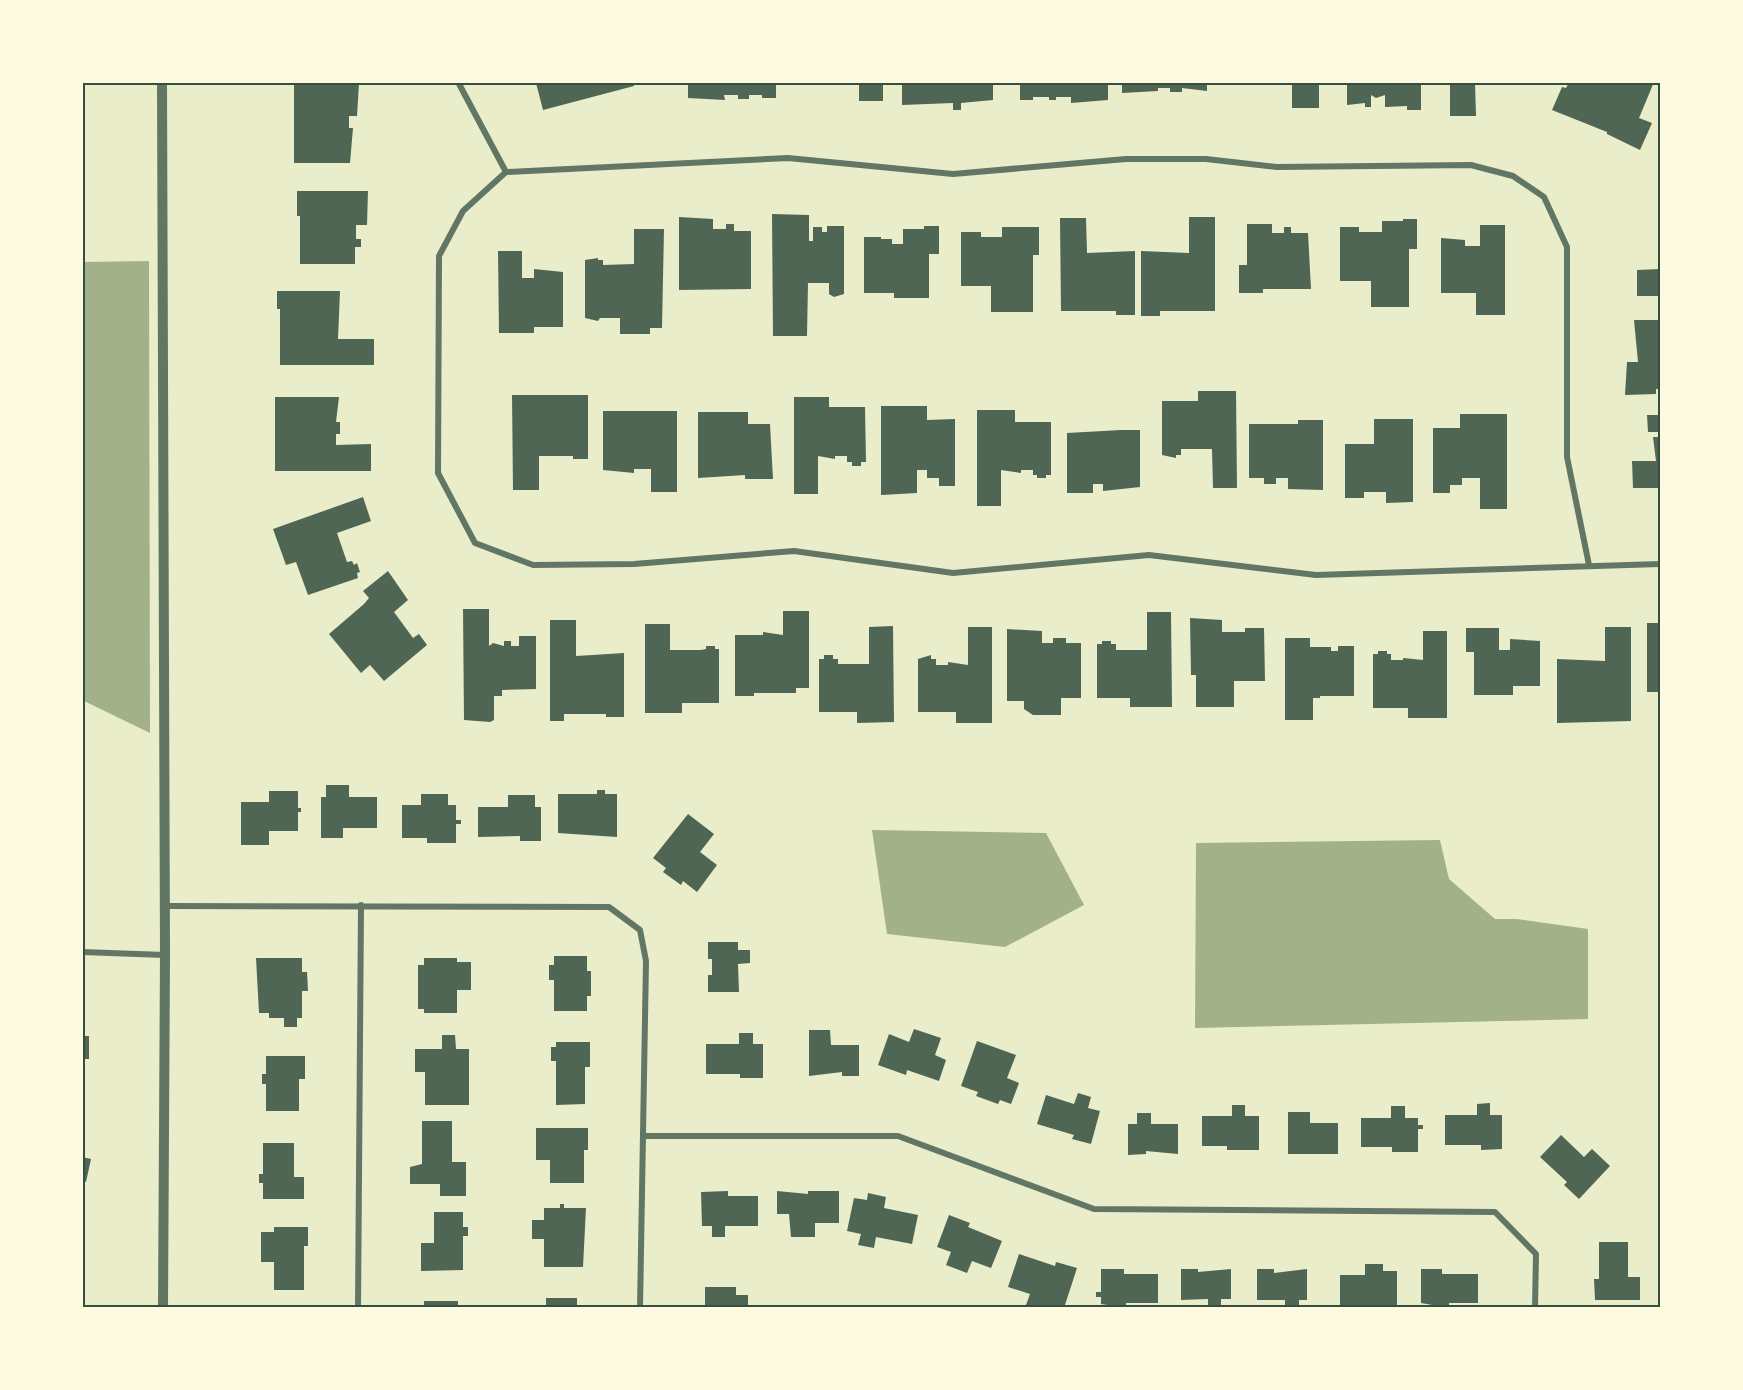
<svg xmlns="http://www.w3.org/2000/svg" width="1743" height="1390" font-family="'Fira Sans Condensed',sans-serif">
	<style>
		.water { fill: #a3b18a }
		.building { fill: #4f6655 }
		.lines { fill: none; stroke-linecap: round; stroke-linejoin: round }
		.minor { stroke: #617663; stroke-width: 6 }
		.tertiary { stroke: #617663; stroke-width: 10 }
		.neatline { fill: none; stroke: #344e41; stroke-width: 2 }
	</style>
	<rect width="100%" height="100%" fill="#e9edc9"/>
	<g class="water">
		<polygon points="149,261 150,733 82,700 83,262"/>
		<polygon points="872,830 1046,833 1084,905 1005,947 887,934"/>
		<polygon points="1440,840 1449,879 1495,919 1517,919 1588,929 1588,1019 1195,1028 1196,843"/>
	</g>
	<g class="building">
		<polygon points="539,82 634,82 634,86 543,110 536,83"/>
		<polygon points="688,82 776,82 776,98 762,98 762,95 749,95 749,99 738,99 738,95 724,95 725,100 688,98"/>
		<rect x="859" y="82" width="24" height="19"/>
		<polygon points="902,82 993,82 993,100 961,103 961,110 953,110 953,103 902,105"/>
		<polygon points="1020,82 1108,82 1108,100 1071,103 1071,97 1056,97 1056,100 1049,100 1049,97 1033,97 1033,100 1020,100"/>
		<polygon points="1122,82 1207,82 1207,91 1182,88 1182,92 1170,92 1170,88 1158,88 1158,91 1122,93"/>
		<rect x="1292" y="82" width="27" height="26"/>
		<polygon points="1347,82 1421,83 1421,110 1407,110 1407,106 1385,107 1385,95 1376,98 1371,95 1371,107 1365,107 1365,103 1347,105"/>
		<polygon points="1450,82 1475,82 1476,116 1450,116"/>
		<polygon points="1569,82 1654,82 1639,118 1652,123 1640,150 1607,134 1607,132 1552,110 1562,87 1566,88"/>
		<polygon points="294,83 359,83 357,116 349,116 349,128 353,128 350,163 294,163"/>
		<polygon points="297,191 368,191 367,225 356,225 356,239 361,239 361,247 355,247 355,264 300,264 300,216 297,216"/>
		<polygon points="772,214 809,215 809,241 813,241 813,227 822,227 822,232 827,232 827,226 844,226 844,294 834,297 829,294 829,283 808,283 807,336 773,336"/>
		<polygon points="679,217 713,219 713,229 726,229 726,224 734,224 734,231 751,231 751,289 679,290"/>
		<polygon points="1189,217 1215,217 1215,311 1160,311 1160,316 1141,316 1141,251 1189,253"/>
		<polygon points="1060,218 1086,218 1087,253 1135,251 1135,315 1116,315 1116,311 1061,311"/>
		<polygon points="1403,219 1417,219 1417,249 1409,249 1409,307 1371,307 1371,281 1340,281 1340,227 1359,227 1359,232 1382,232 1382,221 1403,221"/>
		<polygon points="1247,224 1272,224 1272,233 1284,233 1284,227 1291,227 1291,233 1308,233 1311,289 1263,289 1263,293 1239,293 1239,265 1247,265"/>
		<polygon points="1480,225 1505,225 1505,315 1476,315 1476,293 1441,293 1441,238 1465,240 1465,246 1480,246"/>
		<polygon points="924,226 939,226 939,254 929,254 929,298 894,298 894,293 864,293 864,237 881,237 881,239 892,239 892,244 903,244 903,229 924,229"/>
		<polygon points="1002,227 1039,227 1039,255 1033,255 1033,312 991,312 991,286 961,286 961,232 981,232 981,237 1002,237"/>
		<polygon points="634,229 664,229 662,328 650,328 650,334 620,334 620,318 600,318 598,321 585,318 585,260 598,258 598,260 603,260 603,265 634,264"/>
		<polygon points="498,251 522,251 522,278 534,278 534,269 563,272 563,327 534,327 534,333 499,333"/>
		<polygon points="1660,269 1660,296 1637,296 1637,270"/>
		<polygon points="277,291 340,291 338,339 374,339 374,365 280,365 280,309 277,309"/>
		<polygon points="1634,320 1660,320 1660,389 1656,389 1656,394 1625,395 1627,362 1638,362"/>
		<polygon points="1198,391 1236,391 1237,488 1213,488 1212,449 1181,449 1181,455 1176,455 1176,458 1162,455 1162,401 1198,401"/>
		<polygon points="512,395 588,395 588,459 573,459 573,456 539,456 539,490 513,490"/>
		<polygon points="275,397 339,397 336,422 340,422 340,434 336,434 336,445 371,444 371,471 275,471"/>
		<polygon points="794,397 829,397 829,407 865,407 866,462 861,462 861,466 852,466 852,462 847,462 847,456 835,456 835,459 818,456 818,494 794,494"/>
		<polygon points="881,406 927,406 927,420 955,419 955,486 939,486 939,478 927,478 927,470 917,470 917,493 881,495"/>
		<polygon points="977,410 1015,410 1015,422 1051,422 1051,475 1046,475 1046,478 1037,478 1037,475 1033,475 1033,470 1021,470 1021,473 1001,470 1001,506 977,506"/>
		<polygon points="603,411 677,411 677,492 651,492 651,469 634,469 634,473 603,470"/>
		<polygon points="698,412 748,412 748,424 770,424 773,479 745,479 745,475 698,478"/>
		<polygon points="1460,414 1507,414 1507,509 1480,509 1480,478 1462,478 1462,485 1450,485 1450,493 1433,493 1433,428 1460,428"/>
		<polygon points="1647,415 1660,415 1660,488 1633,488 1632,461 1656,461 1653,437 1658,437 1658,432 1648,432"/>
		<polygon points="1374,419 1413,419 1413,502 1386,503 1386,492 1364,492 1364,498 1345,498 1345,444 1374,444"/>
		<polygon points="1298,420 1323,420 1323,490 1288,489 1288,478 1276,478 1276,484 1264,484 1264,478 1249,478 1249,424 1298,424"/>
		<polygon points="1121,430 1140,430 1140,487 1103,491 1103,484 1093,484 1093,493 1067,493 1067,433"/>
		<polygon points="363,497 371,521 337,533 347,562 352,561 354,565 357,563 360,572 357,573 358,578 308,595 296,562 286,565 273,529"/>
		<polygon points="388,571 408,600 394,612 413,638 419,634 427,645 384,681 370,665 361,673 329,634 364,604 369,598 363,591"/>
		<polygon points="463,609 489,609 489,646 493,643 504,646 504,641 511,641 511,646 519,646 519,636 536,636 536,689 502,690 502,696 494,696 494,720 490,722 464,720"/>
		<polygon points="783,611 809,611 809,688 796,688 796,693 754,693 754,696 735,696 735,635 763,635 763,632 783,635"/>
		<polygon points="1147,612 1171,612 1172,707 1130,707 1130,698 1097,698 1097,644 1102,644 1102,641 1111,641 1111,644 1116,644 1116,650 1147,650"/>
		<polygon points="1190,618 1222,620 1222,632 1245,632 1245,628 1264,628 1265,681 1234,681 1234,707 1196,707 1196,675 1191,675"/>
		<polygon points="550,620 576,620 576,656 624,653 624,717 606,717 606,714 564,714 564,721 550,721"/>
		<rect x="1647" y="623" width="13" height="69"/>
		<polygon points="645,624 670,624 670,650 701,650 706,649 706,646 715,646 715,649 719,649 719,703 682,703 682,713 645,713"/>
		<polygon points="893,626 894,722 857,723 857,712 819,712 819,659 824,659 824,655 833,655 833,659 838,659 838,664 869,664 869,627"/>
		<polygon points="968,627 992,627 992,723 956,723 956,712 918,712 918,659 931,655 931,659 936,659 936,665 948,665 948,662 968,665"/>
		<polygon points="1605,627 1631,627 1631,721 1557,723 1557,659 1605,661"/>
		<polygon points="1466,628 1499,628 1499,650 1510,650 1510,639 1540,641 1540,686 1513,686 1513,695 1474,695 1474,652 1466,652"/>
		<polygon points="1007,629 1042,631 1042,643 1053,643 1053,638 1066,638 1066,643 1081,643 1081,698 1061,698 1061,715 1033,715 1024,709 1024,701 1007,701"/>
		<polygon points="1423,631 1447,631 1447,718 1408,718 1408,708 1373,708 1373,654 1378,654 1378,651 1387,651 1387,654 1391,654 1391,660 1403,660 1403,658 1423,660"/>
		<polygon points="1285,638 1310,638 1310,647 1331,647 1331,651 1338,651 1338,646 1354,646 1354,696 1320,696 1320,698 1313,698 1313,720 1285,720"/>
		<polygon points="326,785 349,785 349,797 377,797 377,828 343,828 343,838 321,838 321,797 326,797"/>
		<polygon points="597,790 605,790 605,794 617,794 617,837 558,833 558,794 597,794"/>
		<polygon points="269,791 298,791 298,808 301,808 301,812 298,812 298,831 269,831 269,845 241,845 241,802 269,802"/>
		<polygon points="421,794 448,794 448,805 456,805 456,820 461,820 461,824 456,824 456,843 427,843 427,838 402,838 402,805 421,805"/>
		<polygon points="508,795 535,795 535,807 541,807 541,841 520,841 520,836 478,837 478,807 508,807"/>
		<polygon points="688,814 714,834 700,852 717,865 697,892 683,881 681,885 663,872 666,868 653,858"/>
		<polygon points="708,942 738,942 738,950 750,950 750,963 738,964 739,992 708,992 708,975 712,975 712,959 708,959"/>
		<polygon points="554,956 587,956 587,971 591,971 591,996 587,996 587,1011 554,1011 554,980 549,980 549,965 554,965"/>
		<polygon points="256,958 302,958 302,972 307,972 308,991 302,991 302,1018 297,1018 297,1027 284,1027 284,1018 269,1018 269,1013 259,1013"/>
		<polygon points="424,958 457,958 457,962 471,962 471,990 457,990 457,1013 424,1013 424,1009 418,1009 418,965 424,965"/>
		<polygon points="914,1029 941,1038 935,1055 946,1060 939,1081 907,1070 906,1075 878,1065 889,1034 909,1042"/>
		<polygon points="809,1030 830,1030 831,1045 859,1045 859,1076 842,1076 842,1072 809,1076"/>
		<polygon points="739,1033 753,1033 753,1044 763,1044 763,1078 740,1078 740,1074 706,1074 706,1044 739,1044"/>
		<polygon points="442,1035 455,1035 456,1049 469,1049 469,1105 425,1105 425,1072 415,1072 415,1049 442,1049"/>
		<rect x="82" y="1036" width="7" height="23"/>
		<polygon points="977,1041 1016,1055 1007,1078 1019,1083 1011,1104 1000,1100 998,1104 976,1096 978,1092 961,1086"/>
		<polygon points="556,1042 590,1042 590,1067 585,1067 585,1104 556,1105 556,1061 551,1061 551,1047 556,1047"/>
		<polygon points="266,1056 305,1056 305,1079 299,1079 299,1111 266,1111 266,1084 262,1084 262,1074 266,1074"/>
		<polygon points="1078,1093 1091,1097 1088,1108 1100,1111 1091,1144 1072,1139 1074,1135 1037,1124 1046,1095 1074,1104"/>
		<polygon points="1490,1103 1490,1115 1502,1115 1502,1149 1481,1150 1481,1145 1445,1145 1445,1115 1477,1115 1477,1104"/>
		<polygon points="1232,1105 1245,1105 1245,1116 1259,1116 1259,1150 1227,1150 1227,1146 1202,1146 1202,1116 1232,1116"/>
		<polygon points="1391,1106 1405,1106 1405,1118 1418,1118 1418,1125 1423,1125 1423,1129 1418,1129 1418,1152 1392,1152 1392,1147 1361,1147 1361,1118 1391,1118"/>
		<polygon points="1288,1112 1310,1112 1310,1123 1338,1123 1338,1154 1288,1154"/>
		<polygon points="1137,1113 1151,1113 1151,1124 1178,1124 1178,1154 1146,1151 1146,1154 1128,1155 1128,1124 1137,1124"/>
		<polygon points="422,1121 452,1121 452,1162 466,1162 466,1196 440,1196 440,1184 410,1184 410,1167 422,1164"/>
		<polygon points="536,1128 588,1128 588,1150 584,1150 584,1183 550,1183 550,1160 536,1160"/>
		<polygon points="1561,1135 1584,1157 1592,1149 1610,1166 1579,1199 1564,1185 1567,1182 1540,1157"/>
		<polygon points="263,1143 294,1143 294,1177 304,1177 304,1199 263,1199 263,1183 259,1183 259,1174 263,1174"/>
		<polygon points="82,1157 91,1159 86,1182 82,1181"/>
		<polygon points="728,1191 728,1196 758,1196 758,1226 725,1226 725,1237 712,1237 712,1226 702,1226 701,1192"/>
		<polygon points="777,1191 808,1194 808,1191 839,1191 839,1223 815,1223 815,1237 791,1237 789,1214 777,1214"/>
		<polygon points="868,1193 886,1197 884,1208 918,1215 912,1244 876,1237 874,1248 858,1245 861,1234 847,1231 854,1198 867,1200"/>
		<polygon points="560,1204 564,1204 564,1208 586,1208 583,1267 544,1267 544,1239 532,1239 532,1220 544,1220 544,1208 560,1208"/>
		<polygon points="434,1212 463,1212 463,1227 468,1227 468,1236 463,1236 463,1270 421,1271 421,1243 434,1243"/>
		<polygon points="949,1215 970,1223 968,1227 1002,1241 991,1268 972,1261 967,1273 946,1265 951,1252 937,1247"/>
		<polygon points="274,1227 308,1227 308,1246 304,1246 304,1290 274,1290 274,1262 261,1262 261,1232 274,1232"/>
		<polygon points="1599,1242 1628,1242 1628,1277 1640,1277 1640,1300 1595,1300 1594,1279 1599,1279"/>
		<polygon points="1019,1254 1055,1266 1056,1262 1077,1268 1064,1308 1035,1308 1026,1305 1030,1294 1008,1287"/>
		<polygon points="1365,1264 1383,1264 1383,1271 1397,1271 1397,1305 1386,1305 1386,1308 1340,1305 1340,1275 1365,1275"/>
		<polygon points="1101,1269 1124,1269 1124,1274 1158,1274 1158,1303 1126,1303 1126,1308 1101,1304 1101,1297 1096,1297 1096,1292 1101,1292"/>
		<polygon points="1181,1269 1198,1269 1198,1272 1231,1269 1231,1299 1221,1299 1221,1308 1208,1308 1208,1299 1181,1300"/>
		<polygon points="1257,1269 1274,1269 1274,1273 1307,1269 1307,1300 1299,1300 1299,1308 1285,1308 1285,1300 1257,1300"/>
		<polygon points="1421,1269 1442,1269 1442,1274 1478,1274 1478,1303 1449,1303 1449,1308 1421,1303"/>
		<polygon points="705,1287 736,1287 736,1295 748,1295 748,1308 709,1308 705,1305"/>
		<rect x="546" y="1298" width="31" height="10"/>
		<rect x="424" y="1301" width="34" height="7"/>
	</g>
	<g class="lines">
		<g class="minor">
			<polyline points="458,82 506,172"/>
			<polyline points="1589,565 1567,457 1567,247 1544,197 1513,176 1471,165 1277,167 1206,159 1126,159 953,174 788,158 506,172 463,211 439,256 438,473 475,543 533,565 634,564 794,551 953,573 1149,555 1316,575 1660,564"/>
			<polyline points="165,906 609,907 640,930 646,961 640,1308"/>
			<polyline points="82,952 165,955"/>
			<polyline points="643,1136 898,1136 1094,1209 1495,1212 1536,1254 1535,1308"/>
			<polyline points="358,1308 361,905"/>
		</g>
		<polyline class="tertiary" points="162,82 165,955 163,1308"/>
	</g>
	<rect width="1743" height="1390" fill="none" stroke="#fefae0" stroke-width="168"/>
	<rect x="84" y="84" width="1575" height="1222" class="neatline"/>
</svg>
